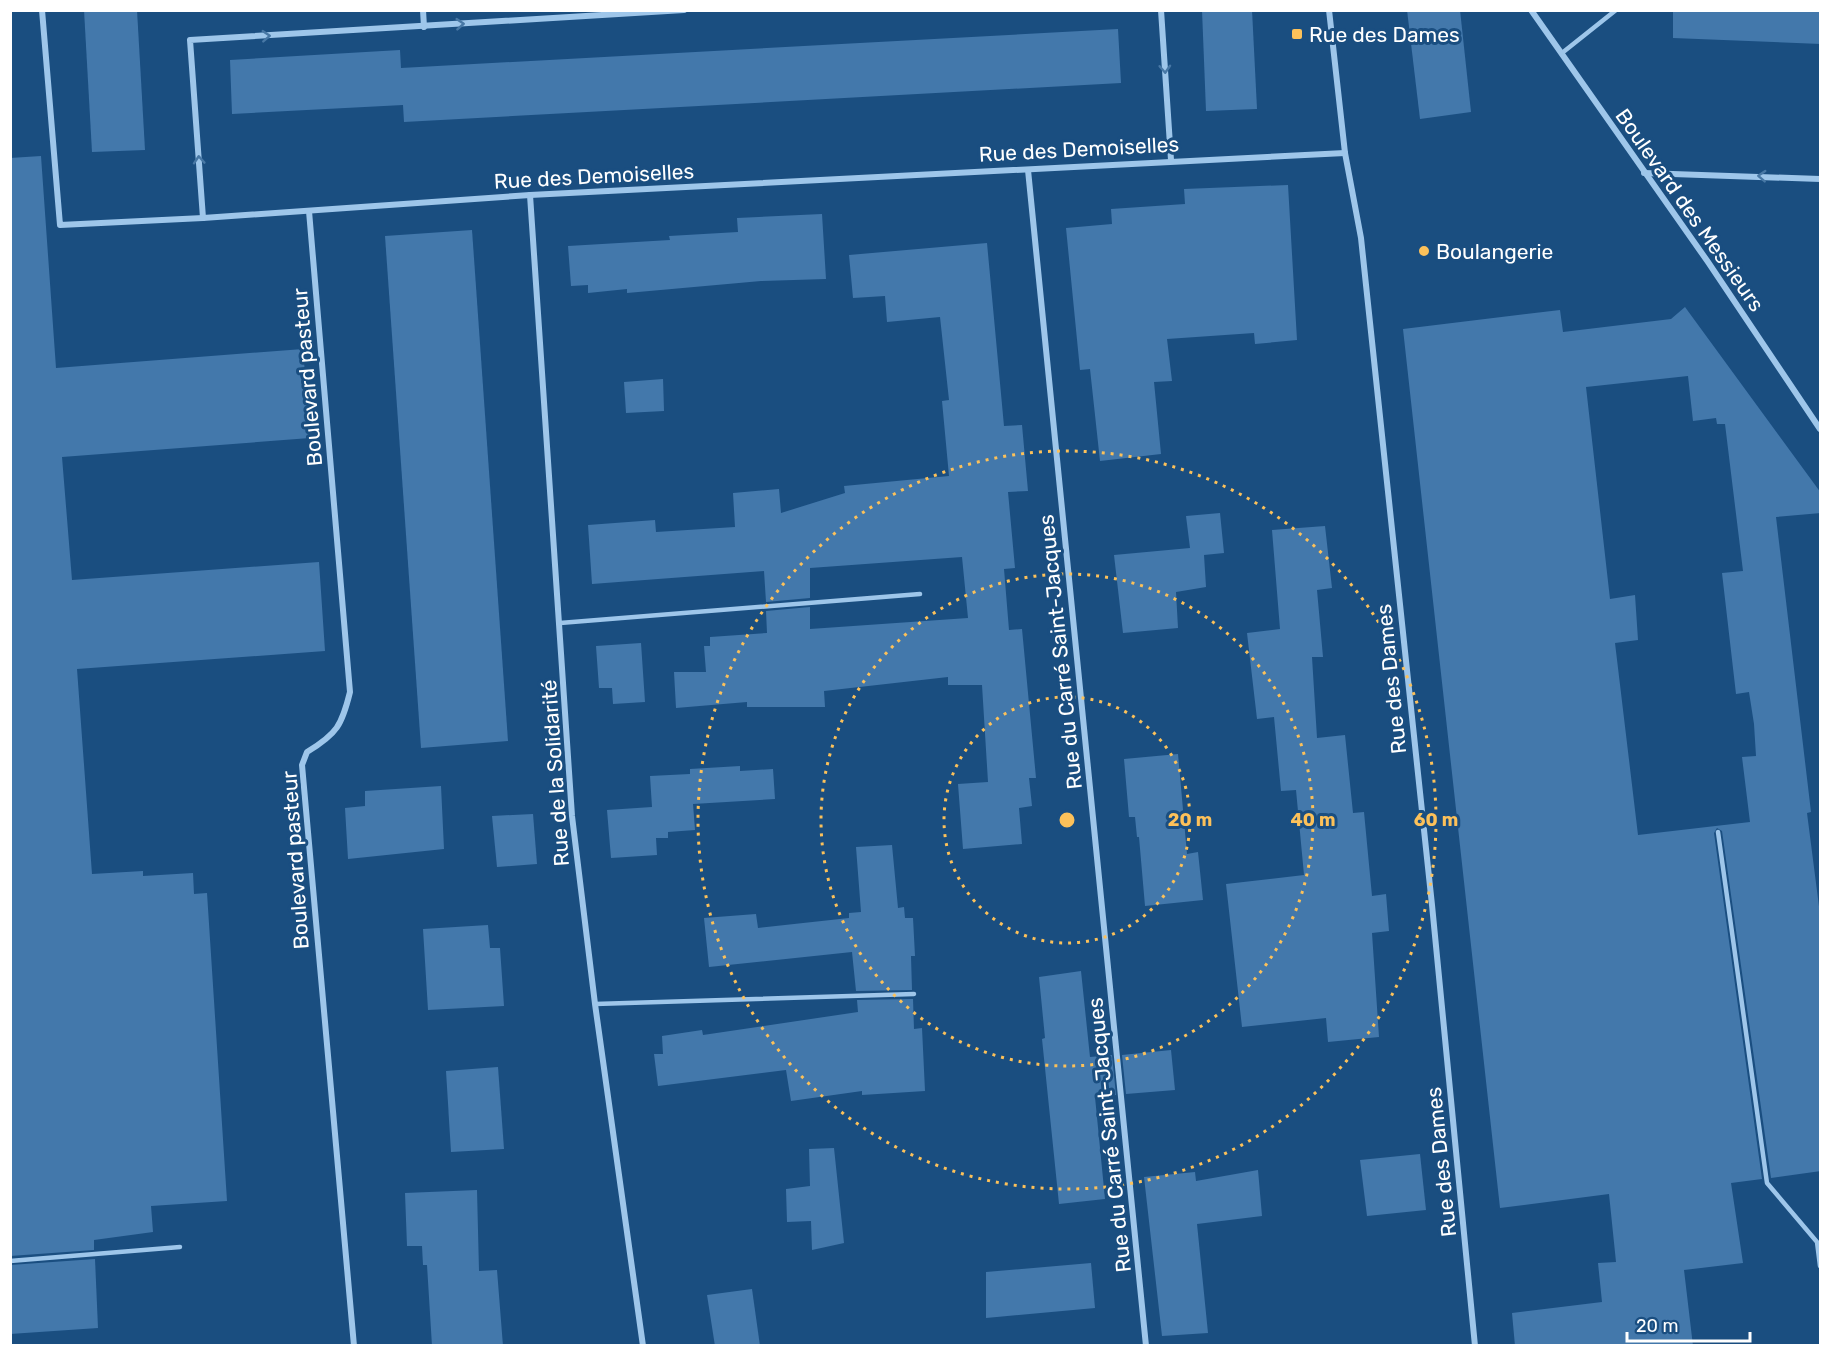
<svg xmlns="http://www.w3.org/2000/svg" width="1831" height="1356" font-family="Rubik,sans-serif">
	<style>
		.building { fill: #4378ab; fill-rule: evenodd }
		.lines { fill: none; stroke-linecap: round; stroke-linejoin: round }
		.lane { stroke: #9ec6ea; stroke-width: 4.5 }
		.street { stroke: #9ec6ea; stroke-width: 6 }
		.oneway { stroke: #4878a5 }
		.ring { fill: none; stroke: #fcc15a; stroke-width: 3; stroke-dasharray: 3 6 }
		.poi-dot { fill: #fcc15a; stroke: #1a4e80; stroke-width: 2 }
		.labels { text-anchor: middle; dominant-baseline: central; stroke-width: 6; stroke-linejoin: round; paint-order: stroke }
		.poi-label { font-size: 21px; fill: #fff; stroke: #1a4e80; text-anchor: start }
		.street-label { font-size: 21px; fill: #fff; stroke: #1a4e80 }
		.centre { fill: #fcc15a; stroke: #1a4e80; stroke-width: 3 }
		.ring-label { font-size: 18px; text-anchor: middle; font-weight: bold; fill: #fcc15a; stroke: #1a4e80; stroke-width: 6; stroke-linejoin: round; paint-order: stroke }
	</style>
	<rect width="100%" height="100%" fill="#1a4e80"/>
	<g class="building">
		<polygon points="84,10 137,10 145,150 92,152"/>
		<polygon points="1202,10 1252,10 1257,109 1206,111"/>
		<polygon points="1407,10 1460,10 1471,112 1420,119"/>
		<polygon points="1673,10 1821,10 1821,44 1673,38"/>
		<polygon points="1118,29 1121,83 404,122 403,105 232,114 230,60 400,50 401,68"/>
		<polygon points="41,156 56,368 303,349 310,438 62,457 72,580 319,562 325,651 77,669 92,874 143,871 143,876 193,873 194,894 207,893 227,1201 151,1206 153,1232 94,1240 94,1250 10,1256 10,158"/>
		<polygon points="1288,185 1297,340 1255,344 1254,333 1167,339 1172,381 1154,382 1161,454 1100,461 1090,369 1080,370 1066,228 1112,224 1111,209 1185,204 1184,189"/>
		<polygon points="822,214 826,279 761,281 627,293 627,289 588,293 588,285 571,286 568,246 670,240 669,236 738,232 737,218"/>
		<polygon points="472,230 508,741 421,748 385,236"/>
		<polygon points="987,243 1004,426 1022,425 1028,491 1008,492 1015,568 1004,569 1009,630 1022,629 1036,778 1029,778 1032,806 1019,808 1022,844 963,849 958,784 988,782 982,685 948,685 948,677 824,691 825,707 747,707 747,702 676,708 674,672 706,672 704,646 710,646 710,637 767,633 766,611 810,607 810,629 968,618 962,557 810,568 810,598 766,602 764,571 592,584 588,525 655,520 656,532 735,527 733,493 779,489 781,513 845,493 844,486 949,476 942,401 949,400 940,317 887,322 885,296 853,298 849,255"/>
		<path d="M 1685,307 L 1821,493 L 1821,513 L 1776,517 L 1811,812 L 1807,813 L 1821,922 L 1821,1171 L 1771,1178 L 1722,831 L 1717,828 L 1714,833 L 1762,1179 L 1731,1183 L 1743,1263 L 1684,1270 L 1693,1346 L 1515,1346 L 1512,1313 L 1602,1302 L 1598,1263 L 1616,1262 L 1609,1194 L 1500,1208 L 1403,329 L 1560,310 L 1563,332 L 1671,319 ZM 1688,376 L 1693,421 L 1716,418 L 1717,424 L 1725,424 L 1743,571 L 1722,573 L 1736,694 L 1749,692 L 1754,724 L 1756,756 L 1742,757 L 1750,822 L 1638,835 L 1615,643 L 1638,640 L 1635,595 L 1610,599 L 1586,387 Z"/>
		<polygon points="663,379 664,411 626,413 624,382"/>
		<polygon points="1220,513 1224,553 1204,555 1206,587 1176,592 1178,628 1123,633 1114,555 1190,548 1186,516"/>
		<polygon points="1325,526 1332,588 1317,590 1323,657 1312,657 1317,738 1345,735 1353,813 1364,812 1372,896 1386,894 1389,931 1372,933 1379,1037 1328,1042 1326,1018 1242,1027 1226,884 1304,875 1296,790 1281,791 1274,717 1257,719 1247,633 1280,629 1272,530"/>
		<polygon points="641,643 645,702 613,704 612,688 599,688 596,646"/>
		<polygon points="1178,754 1187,854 1198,852 1203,900 1145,906 1139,837 1137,837 1135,817 1129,817 1124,759"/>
		<polygon points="740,766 740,771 773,769 775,799 693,804 695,830 668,832 668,838 656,838 657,855 611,858 607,810 652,807 650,776 690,774 690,769"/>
		<polygon points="441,786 444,849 348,859 345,808 365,806 365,791"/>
		<polygon points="533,814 537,864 497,867 492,816"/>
		<polygon points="892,845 898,908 904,907 905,918 913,918 915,956 911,956 912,990 856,991 852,952 709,967 704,918 756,914 758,928 849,918 849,913 861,912 856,847"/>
		<polygon points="488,925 490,948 500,948 504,1006 428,1010 423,929"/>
		<polygon points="1081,971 1090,1057 1112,1055 1116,1095 1095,1097 1105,1199 1059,1204 1042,1039 1045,1038 1039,977"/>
		<polygon points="913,999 914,1029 922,1028 925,1091 862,1095 862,1091 791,1101 786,1070 658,1086 654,1054 663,1054 662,1036 702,1030 703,1035 858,1012 857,1000"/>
		<polygon points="1171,1050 1175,1090 1126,1094 1122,1055"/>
		<polygon points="498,1067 504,1149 451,1152 446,1071"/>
		<polygon points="834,1148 844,1243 812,1250 811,1221 787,1222 786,1189 810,1186 809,1149"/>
		<polygon points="1420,1154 1426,1210 1367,1216 1360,1160"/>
		<polygon points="1258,1170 1262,1216 1197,1224 1208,1333 1162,1336 1144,1177 1195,1172 1196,1181"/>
		<polygon points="477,1190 479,1271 497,1270 503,1346 432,1346 427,1265 423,1265 422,1246 407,1246 405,1193"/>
		<polygon points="95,1259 98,1328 10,1334 10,1265"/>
		<polygon points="1091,1263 1095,1308 986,1318 986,1272"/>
		<polygon points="752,1289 760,1346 715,1346 707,1295"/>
	</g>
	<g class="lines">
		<g class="lane">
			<polyline points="1562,53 1616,10"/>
			<polyline points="560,623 920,594"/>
			<polyline points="1718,832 1767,1183 1817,1242 1820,1266"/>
			<polyline points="595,1004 914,994"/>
			<polyline points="10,1261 180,1247"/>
		</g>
		<g class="street">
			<polyline points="42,10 60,225 203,218 530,195 1345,153"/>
			<polyline points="423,10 424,27"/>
			<polyline points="1161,10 1171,160"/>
			<polyline points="1329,10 1345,153 1361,238 1432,905 1475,1346"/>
			<polyline points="1531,10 1708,262 1820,429"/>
			<polyline points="1028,170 1146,1346"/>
			<polyline points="1644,173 1820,179"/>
			<polyline points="530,195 572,816 595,1004 643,1346"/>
			<path d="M 309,211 L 350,692 C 342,725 337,734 307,752 L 302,765 L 354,1346"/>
			<polyline points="203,218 190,40 684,10"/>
		</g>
	</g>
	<defs><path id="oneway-chevron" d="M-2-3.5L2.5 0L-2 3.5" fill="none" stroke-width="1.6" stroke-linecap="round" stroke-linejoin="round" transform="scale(1.5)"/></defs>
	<g class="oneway">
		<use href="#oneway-chevron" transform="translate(460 24) rotate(-4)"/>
		<use href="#oneway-chevron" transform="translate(266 36) rotate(-3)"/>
		<use href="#oneway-chevron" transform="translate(1165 69) rotate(87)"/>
		<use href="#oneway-chevron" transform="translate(199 160) rotate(-94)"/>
		<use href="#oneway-chevron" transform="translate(1762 176) rotate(-177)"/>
	</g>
	<g class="ring">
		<circle cx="1067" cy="820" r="123"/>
		<circle cx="1067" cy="820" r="246"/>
		<circle cx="1067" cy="820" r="369"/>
	</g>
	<g class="poi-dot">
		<rect x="1291" y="28" width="12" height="12" rx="3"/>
		<circle cx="1424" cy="251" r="6"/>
	</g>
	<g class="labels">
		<g class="poi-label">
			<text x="1309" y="34">Rue des Dames</text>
			<text x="1436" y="251">Boulangerie</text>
		</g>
		<g class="street-label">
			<text transform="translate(1079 149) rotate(-3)">Rue des Demoiselles</text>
			<text transform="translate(594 176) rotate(-3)">Rue des Demoiselles</text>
			<text transform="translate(1690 210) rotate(55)">Boulevard des Messieurs</text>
			<text transform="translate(307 377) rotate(-95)">Boulevard pasteur</text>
			<text transform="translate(1060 652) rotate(-96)">Rue du Carré Saint-Jacques</text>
			<text transform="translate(1391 679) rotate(-96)">Rue des Dames</text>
			<text transform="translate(555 773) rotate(-94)">Rue de la Solidarité</text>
			<text transform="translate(295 860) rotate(-94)">Boulevard pasteur</text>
			<text transform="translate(1109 1135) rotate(-96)">Rue du Carré Saint-Jacques</text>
			<text transform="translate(1441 1162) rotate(-96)">Rue des Dames</text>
		</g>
	</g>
	<circle cx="1067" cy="820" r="9" class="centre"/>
	<g class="ring-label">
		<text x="1190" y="826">20 m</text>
		<text x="1313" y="826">40 m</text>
		<text x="1436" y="826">60 m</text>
	</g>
	<rect width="1831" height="1356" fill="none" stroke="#ffffff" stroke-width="24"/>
	<path d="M1627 1332v9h123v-9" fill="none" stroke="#ffffff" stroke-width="3"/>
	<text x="1636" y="1332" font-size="18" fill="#ffffff" stroke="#1a4e80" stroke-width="4.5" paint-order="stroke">20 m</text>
</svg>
